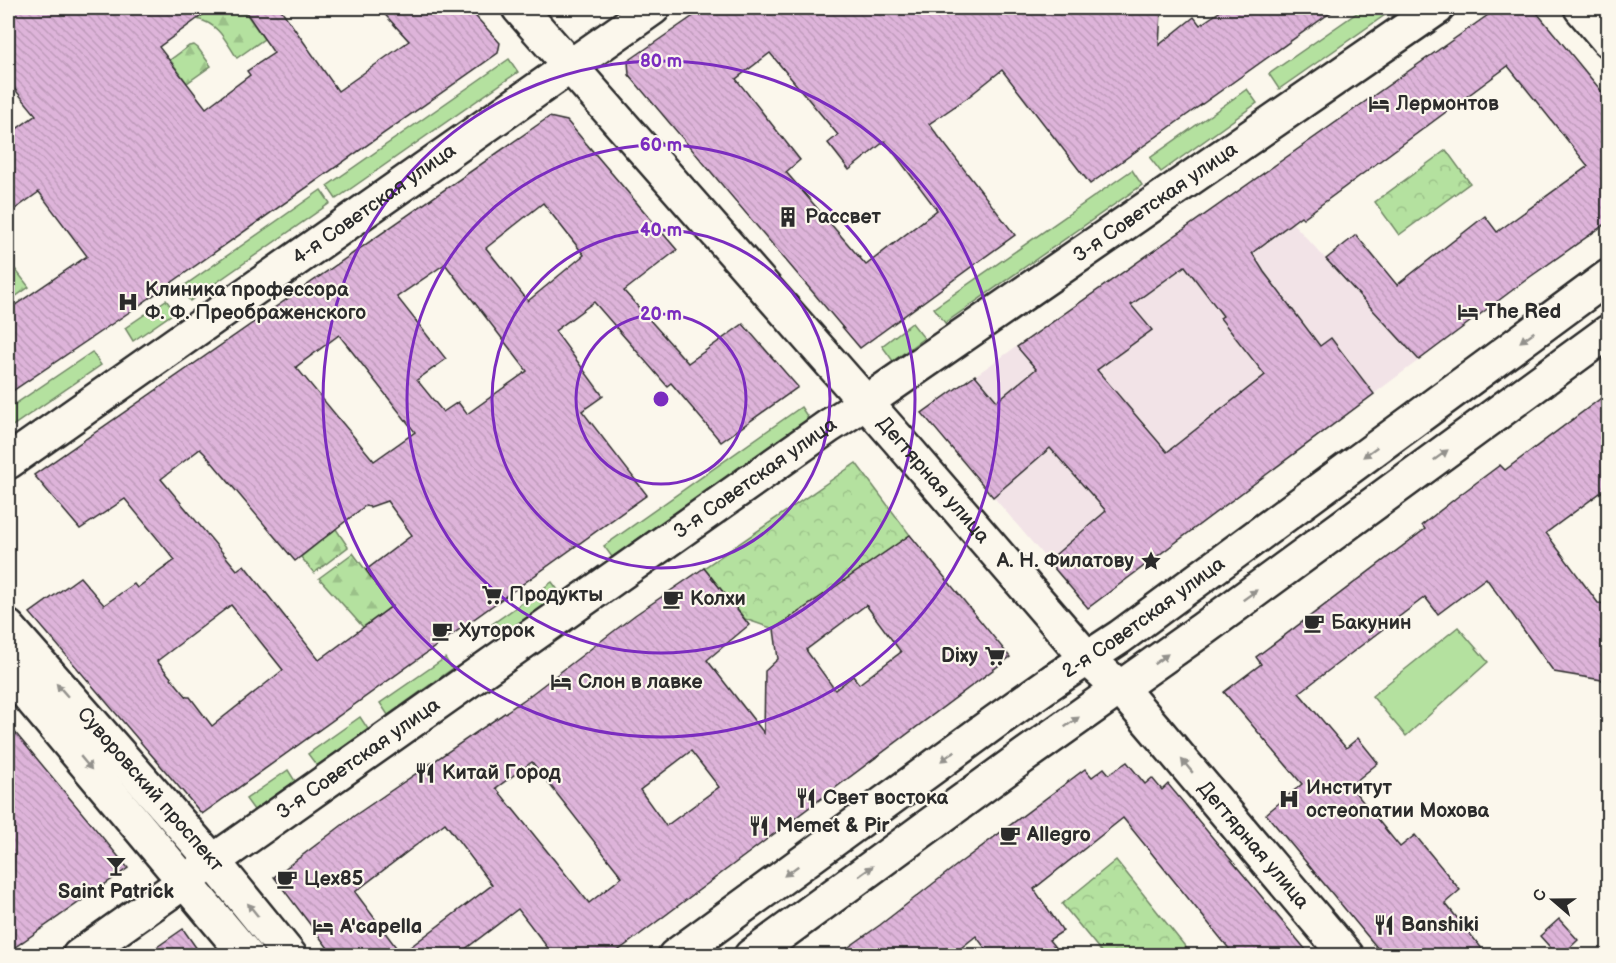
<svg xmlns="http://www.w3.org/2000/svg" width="1616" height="963" font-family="'Balsamiq Sans',sans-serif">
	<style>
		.built { fill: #f2e3e7 }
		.green { fill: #b4e19f; stroke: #708665; stroke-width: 1.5 }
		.forest { fill: url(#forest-firs); stroke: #708665; stroke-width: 1.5 }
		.park { fill: url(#park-crowns); stroke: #708665; stroke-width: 1.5 }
		.building { fill: url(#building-back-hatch); stroke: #2b2b2b; stroke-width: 1.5; fill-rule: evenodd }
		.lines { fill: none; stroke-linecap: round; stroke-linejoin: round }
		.street-casing { stroke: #2b2b2b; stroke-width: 38 }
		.secondary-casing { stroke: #2b2b2b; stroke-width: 38 }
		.street { stroke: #fbf7ec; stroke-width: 33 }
		.secondary { stroke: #fbf7ec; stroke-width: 33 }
		.oneway { fill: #93918c }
		.ring { fill: none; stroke: #7b2cbf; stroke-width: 3 }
		.labels { text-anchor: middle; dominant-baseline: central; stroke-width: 4.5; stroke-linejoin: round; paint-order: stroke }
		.poi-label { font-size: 20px; font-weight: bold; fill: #2b2b2b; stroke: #fbf7ec; text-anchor: start }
		.street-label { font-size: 20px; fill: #2b2b2b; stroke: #fbf7ec }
		.centre { fill: #7b2cbf; stroke: #fbf7ec; stroke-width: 3 }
		.ring-label { font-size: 18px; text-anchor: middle; font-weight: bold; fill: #7b2cbf; stroke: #fbf7ec; stroke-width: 4.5; stroke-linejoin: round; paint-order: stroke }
	</style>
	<defs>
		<pattern id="forest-firs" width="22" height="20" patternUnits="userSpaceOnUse" patternTransform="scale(1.5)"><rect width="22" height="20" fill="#b4e19f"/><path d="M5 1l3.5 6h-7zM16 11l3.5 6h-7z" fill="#9bc189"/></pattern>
		<pattern id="park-crowns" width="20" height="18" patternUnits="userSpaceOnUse" patternTransform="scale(1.5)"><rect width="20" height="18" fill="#b4e19f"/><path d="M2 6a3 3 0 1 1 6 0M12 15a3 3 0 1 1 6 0" fill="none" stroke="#9bc189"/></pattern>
		<pattern id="building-back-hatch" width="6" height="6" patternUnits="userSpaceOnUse" patternTransform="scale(1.5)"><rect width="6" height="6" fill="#deb4da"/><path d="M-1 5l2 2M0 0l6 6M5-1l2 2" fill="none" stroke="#bf9bbb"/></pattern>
	</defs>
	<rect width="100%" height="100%" fill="#fbf7ec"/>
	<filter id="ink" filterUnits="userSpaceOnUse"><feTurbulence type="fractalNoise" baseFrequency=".0167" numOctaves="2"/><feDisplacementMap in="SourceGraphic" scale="12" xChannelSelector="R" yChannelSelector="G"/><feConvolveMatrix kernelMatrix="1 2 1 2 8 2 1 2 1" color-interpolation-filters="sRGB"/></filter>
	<g filter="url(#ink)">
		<polygon class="built" points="1253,180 1419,360 1088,608 922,413"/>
		<g class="green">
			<polygon points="1364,8 1395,8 1279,89 1269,74"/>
			<polygon points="509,59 518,72 336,199 327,186"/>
			<polygon points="1247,89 1257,103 1161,172 1150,158"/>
			<polygon points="1132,170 1142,185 945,323 934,308"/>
			<polygon points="321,190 330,203 190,301 181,288"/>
			<polygon points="166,300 175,312 133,341 125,328"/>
			<polygon points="912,323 924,338 893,361 882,346"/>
			<polygon points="92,352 101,365 8,429 8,409"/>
			<polygon points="801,407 809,419 612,557 604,546"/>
			<polygon points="552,582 561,594 497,639 488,627"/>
			<polygon points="1458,627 1488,662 1406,736 1372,696"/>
			<polygon points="445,658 452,669 388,715 380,703"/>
			<polygon points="360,717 368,729 317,766 308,754"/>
			<polygon points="288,770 295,781 254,810 246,799"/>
		</g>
		<g class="forest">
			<path d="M 212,8 L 243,9 L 264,39 L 237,58 C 225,40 219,24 197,19 Z"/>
			<polygon points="194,45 198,48 211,66 187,83 170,60 189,46"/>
			<polygon points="8,260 29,287 9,301 8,298"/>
			<polygon points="336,529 348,547 314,573 301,557"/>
			<polygon points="353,553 392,606 363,627 319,578"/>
		</g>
		<g class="park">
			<polygon points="1446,150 1470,183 1399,235 1375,202"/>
			<polygon points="856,463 910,535 774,629 745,619 704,568"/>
			<polygon points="1116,860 1192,955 1104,955 1062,904"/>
		</g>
		<g class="building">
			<polygon points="8,8 212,8 159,47 206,108 250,75 247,71 274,53 243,8 280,8 338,91 409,41 379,8 468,8 500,43 498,53 134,309 8,394 8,310 87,256 39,192 8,214 8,135 36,115 8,81"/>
			<path d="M 705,8 L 1123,8 L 1161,12 L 1159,45 L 1194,17 L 1200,25 L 1225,8 L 1337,8 L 1090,184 L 1002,70 L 967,98 L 929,124 L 1015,235 L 860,348 L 629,75 L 628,61 ZM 770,53 L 838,135 L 828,143 L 849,170 L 885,141 L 937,210 L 866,265 L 786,172 L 800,160 L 736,79 Z"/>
			<path d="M 1498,8 L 1533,8 L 1608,99 L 1608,222 L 1530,277 L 1419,360 L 1326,259 L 1356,235 L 1397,285 L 1485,216 L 1497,232 L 1588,166 L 1508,66 L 1303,218 L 1301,216 L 1252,253 L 1264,272 L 1320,346 L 1331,338 L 1374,394 L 1088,608 L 1048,561 L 1106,511 L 1050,448 L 993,497 L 922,413 L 975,375 L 997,401 L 1036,369 L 1017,347 ZM 1185,266 L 1223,316 L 1220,318 L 1265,375 L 1167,452 L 1097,370 L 1152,330 L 1131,305 Z"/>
			<path d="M 549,117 L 567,121 L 677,250 L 624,291 L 688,363 L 743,324 L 798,387 L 721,442 L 671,383 L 667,386 L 594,302 L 555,331 L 603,396 L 582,411 L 647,495 L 202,814 L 30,613 L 80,577 L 104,605 L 134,584 L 137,588 L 175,560 L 125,499 L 80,529 L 34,475 ZM 543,203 L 584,255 L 528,301 L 486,248 ZM 445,264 L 527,371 L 467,414 L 458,402 L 443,412 L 417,380 L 446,359 L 397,297 ZM 339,335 L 415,432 L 374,461 L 296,367 ZM 200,449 L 205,454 L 295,561 L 365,506 L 370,507 L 387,501 L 412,535 L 366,570 L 392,606 L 319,660 L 244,565 L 237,570 L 161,479 ZM 231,605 L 283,670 L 212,726 L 190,697 L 187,697 L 157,661 Z"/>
			<polygon points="1608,393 1608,487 1546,533 1598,603 1608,604 1608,681 1554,672 1486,578 1438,614 1425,597 1299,693 1346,748 1358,738 1378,763 1350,786 1400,847 1415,835 1460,890 1445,903 1488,956 1384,956 1266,814 1302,784 1224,692 1261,664 1256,657 1425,529 1422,525 1461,494 1500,465 1505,470"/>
			<path d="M 910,535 L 1010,657 L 611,956 L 554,956 L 518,909 L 456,956 L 334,956 L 274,877 L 354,816 L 525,699 L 635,615 L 704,568 L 749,625 L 707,660 L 764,733 L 765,671 L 778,659 L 774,629 ZM 866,605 L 901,652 L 859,684 L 853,676 L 835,690 L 806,650 ZM 691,751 L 719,787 L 666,826 L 640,790 ZM 532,762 L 622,877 L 589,903 L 496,788 ZM 445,823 L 492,885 L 401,954 L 355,892 Z"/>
			<polygon points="8,724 128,868 8,952"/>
			<polygon points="1127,762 1145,784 1152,778 1162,790 1168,784 1311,956 1235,956 1123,818 1034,889 1063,931 1049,940 1062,956 991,956 976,936 951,956 836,956 880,925 957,865 1085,769 1092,777 1104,768 1109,774"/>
			<polygon points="1559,919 1578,940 1561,956 1558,956 1540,936"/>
			<polygon points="183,929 202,956 144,956"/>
		</g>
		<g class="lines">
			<g class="street-casing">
				<g id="street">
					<path id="s1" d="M 519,8 L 897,438 L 1087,658 L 1120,688 L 1151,724 L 1347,956"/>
					<path id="s2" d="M 8,462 L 653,8"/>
					<path id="s3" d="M 79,956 L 829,426 L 865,403 L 1437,8"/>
				</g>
			</g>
			<g class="secondary-casing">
				<g id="secondary">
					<polyline points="1581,8 1608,40"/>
					<path id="s4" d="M 8,627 L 212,860 L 290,956"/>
					<polyline points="8,671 247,956"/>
					<path id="s5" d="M 675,956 L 995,722 L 1053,681 L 1120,637 L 1608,277"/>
					<polyline points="751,956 1024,756 1203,629 1608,332"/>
				</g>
			</g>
			<use href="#street" class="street"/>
			<use href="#secondary" class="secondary"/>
		</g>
		<defs><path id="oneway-solid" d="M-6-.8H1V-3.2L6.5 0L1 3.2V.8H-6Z" transform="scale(1.5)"/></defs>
		<g class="oneway">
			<use href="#oneway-solid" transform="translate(1527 337) rotate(144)"/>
			<use href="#oneway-solid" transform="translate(1370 452) rotate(144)"/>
			<use href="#oneway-solid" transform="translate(1441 455) rotate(-36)"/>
			<use href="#oneway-solid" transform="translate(1250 595) rotate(-36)"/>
			<use href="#oneway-solid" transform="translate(1161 659) rotate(-36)"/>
			<use href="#oneway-solid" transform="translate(62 690) rotate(-131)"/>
			<use href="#oneway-solid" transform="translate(1072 722) rotate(-35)"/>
			<use href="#oneway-solid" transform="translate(948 756) rotate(144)"/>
			<use href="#oneway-solid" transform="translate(86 763) rotate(50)"/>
			<use href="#oneway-solid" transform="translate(1187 766) rotate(-130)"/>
			<use href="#oneway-solid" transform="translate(791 871) rotate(144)"/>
			<use href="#oneway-solid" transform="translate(866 871) rotate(-36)"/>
			<use href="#oneway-solid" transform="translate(253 910) rotate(-129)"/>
		</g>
	</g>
	<g class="ring">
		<circle cx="661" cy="399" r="85"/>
		<circle cx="661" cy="399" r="169"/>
		<circle cx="661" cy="399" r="254"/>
		<circle cx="661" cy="399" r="338"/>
	</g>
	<defs>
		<g id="hotel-bare" transform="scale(1.62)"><path d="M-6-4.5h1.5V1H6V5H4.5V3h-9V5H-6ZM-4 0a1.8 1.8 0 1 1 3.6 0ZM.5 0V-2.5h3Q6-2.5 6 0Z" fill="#2b2b2b" stroke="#fbf7ec" stroke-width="2.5" paint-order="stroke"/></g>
		<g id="building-bare" transform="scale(1.62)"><path d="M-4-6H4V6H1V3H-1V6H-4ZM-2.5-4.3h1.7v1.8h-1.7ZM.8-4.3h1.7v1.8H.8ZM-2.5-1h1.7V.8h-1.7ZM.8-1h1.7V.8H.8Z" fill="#2b2b2b" stroke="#fbf7ec" stroke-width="2.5" paint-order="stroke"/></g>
		<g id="hospital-bare" transform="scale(1.62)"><path d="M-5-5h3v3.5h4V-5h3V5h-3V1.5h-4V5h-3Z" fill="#2b2b2b" stroke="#fbf7ec" stroke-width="2.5" paint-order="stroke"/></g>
		<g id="sight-bare" transform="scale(1.62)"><path d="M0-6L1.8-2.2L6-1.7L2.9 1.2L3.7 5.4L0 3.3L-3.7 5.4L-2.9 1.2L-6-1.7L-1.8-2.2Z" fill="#2b2b2b" stroke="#fbf7ec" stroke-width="2.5" paint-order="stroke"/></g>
		<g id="supermarket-bare" transform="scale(1.62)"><path d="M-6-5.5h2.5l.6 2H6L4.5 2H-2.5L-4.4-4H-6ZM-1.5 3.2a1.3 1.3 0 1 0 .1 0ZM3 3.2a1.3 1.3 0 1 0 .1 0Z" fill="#2b2b2b" stroke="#fbf7ec" stroke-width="2.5" paint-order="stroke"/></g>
		<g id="cafe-bare" transform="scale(1.62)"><path d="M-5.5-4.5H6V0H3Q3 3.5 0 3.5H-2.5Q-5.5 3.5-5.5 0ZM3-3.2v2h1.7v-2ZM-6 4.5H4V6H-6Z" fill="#2b2b2b" stroke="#fbf7ec" stroke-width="2.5" paint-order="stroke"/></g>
		<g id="restaurant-bare" transform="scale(1.62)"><path d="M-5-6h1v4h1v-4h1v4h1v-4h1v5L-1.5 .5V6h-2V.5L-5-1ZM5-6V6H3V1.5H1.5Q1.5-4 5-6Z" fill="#2b2b2b" stroke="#fbf7ec" stroke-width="2.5" paint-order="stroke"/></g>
		<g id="bar-bare" transform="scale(1.62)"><path d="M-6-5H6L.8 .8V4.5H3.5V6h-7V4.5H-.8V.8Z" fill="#2b2b2b" stroke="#fbf7ec" stroke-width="2.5" paint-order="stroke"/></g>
	</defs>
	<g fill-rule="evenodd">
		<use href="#hotel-bare" x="1379" y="104"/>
		<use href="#building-bare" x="788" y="217"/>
		<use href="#hospital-bare" x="128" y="302"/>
		<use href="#hotel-bare" x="1468" y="312"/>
		<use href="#sight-bare" x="1151" y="561"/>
		<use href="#supermarket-bare" x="492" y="595"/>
		<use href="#cafe-bare" x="673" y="599"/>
		<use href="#cafe-bare" x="1314" y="623"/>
		<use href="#cafe-bare" x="442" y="631"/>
		<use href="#supermarket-bare" x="995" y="656"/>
		<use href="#hotel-bare" x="561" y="682"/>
		<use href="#restaurant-bare" x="425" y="773"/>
		<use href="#restaurant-bare" x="806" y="798"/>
		<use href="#hospital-bare" x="1289" y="799"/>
		<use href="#restaurant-bare" x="759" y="826"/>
		<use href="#cafe-bare" x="1010" y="835"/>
		<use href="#bar-bare" x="116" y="866"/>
		<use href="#cafe-bare" x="287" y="879"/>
		<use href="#restaurant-bare" x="1384" y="925"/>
		<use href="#hotel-bare" x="323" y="927"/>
	</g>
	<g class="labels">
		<g class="poi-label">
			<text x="1396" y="104">Лермонтов</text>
			<text x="805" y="217">Рассвет</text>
			<text x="145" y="290">Клиника профессора<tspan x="145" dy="23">Ф. Ф. Преображенского</tspan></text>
			<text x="1485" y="312">The Red</text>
			<text x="1134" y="561" text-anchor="end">А. Н. Филатову</text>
			<text x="509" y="595">Продукты</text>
			<text x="690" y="599">Колхи</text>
			<text x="1331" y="623">Бакунин</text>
			<text x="459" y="631">Хуторок</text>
			<text x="978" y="656" text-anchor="end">Dixy</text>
			<text x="578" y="682">Слон в лавке</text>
			<text x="442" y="773">Китай Город</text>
			<text x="1306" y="788">Институт<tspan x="1306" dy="23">остеопатии Мохова</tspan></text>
			<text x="823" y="798">Свет востока</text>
			<text x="776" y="826">Memet &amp; Pir</text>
			<text x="1027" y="835">Allegro</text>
			<text x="304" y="879">Цех85</text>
			<text x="116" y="892" text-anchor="middle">Saint Patrick</text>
			<text x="1401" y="925">Banshiki</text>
			<text x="340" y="927">A'capella</text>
		</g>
		<g class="street-label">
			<text stroke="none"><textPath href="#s3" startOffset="1314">3-я Советская улица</textPath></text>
			<text stroke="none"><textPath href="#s2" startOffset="448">4-я Советская улица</textPath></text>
			<text stroke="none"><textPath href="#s3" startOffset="828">3-я Советская улица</textPath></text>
			<text stroke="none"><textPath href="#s1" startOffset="628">Дегтярная улица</textPath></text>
			<text stroke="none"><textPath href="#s5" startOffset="578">2-я Советская улица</textPath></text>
			<text stroke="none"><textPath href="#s3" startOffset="342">3-я Советская улица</textPath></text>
			<text stroke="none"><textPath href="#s4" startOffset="216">Суворовский проспект</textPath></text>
			<text stroke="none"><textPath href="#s1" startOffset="1114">Дегтярная улица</textPath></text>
		</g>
	</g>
	<circle cx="661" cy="399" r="9" class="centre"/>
	<g class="ring-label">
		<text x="661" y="67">80 m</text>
		<text x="661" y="151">60 m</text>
		<text x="661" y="236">40 m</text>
		<text x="661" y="320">20 m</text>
	</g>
	<rect width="1616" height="963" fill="none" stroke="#fbf7ec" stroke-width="30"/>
	<rect x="15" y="15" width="1586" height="933" fill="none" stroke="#2b2b2b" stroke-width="2" filter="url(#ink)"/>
	<g transform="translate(1553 900) rotate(290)" stroke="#fbf7ec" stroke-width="4.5" paint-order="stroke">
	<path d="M0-4.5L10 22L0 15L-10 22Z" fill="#2b2b2b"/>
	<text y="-9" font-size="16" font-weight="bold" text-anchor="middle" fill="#2b2b2b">С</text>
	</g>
</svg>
